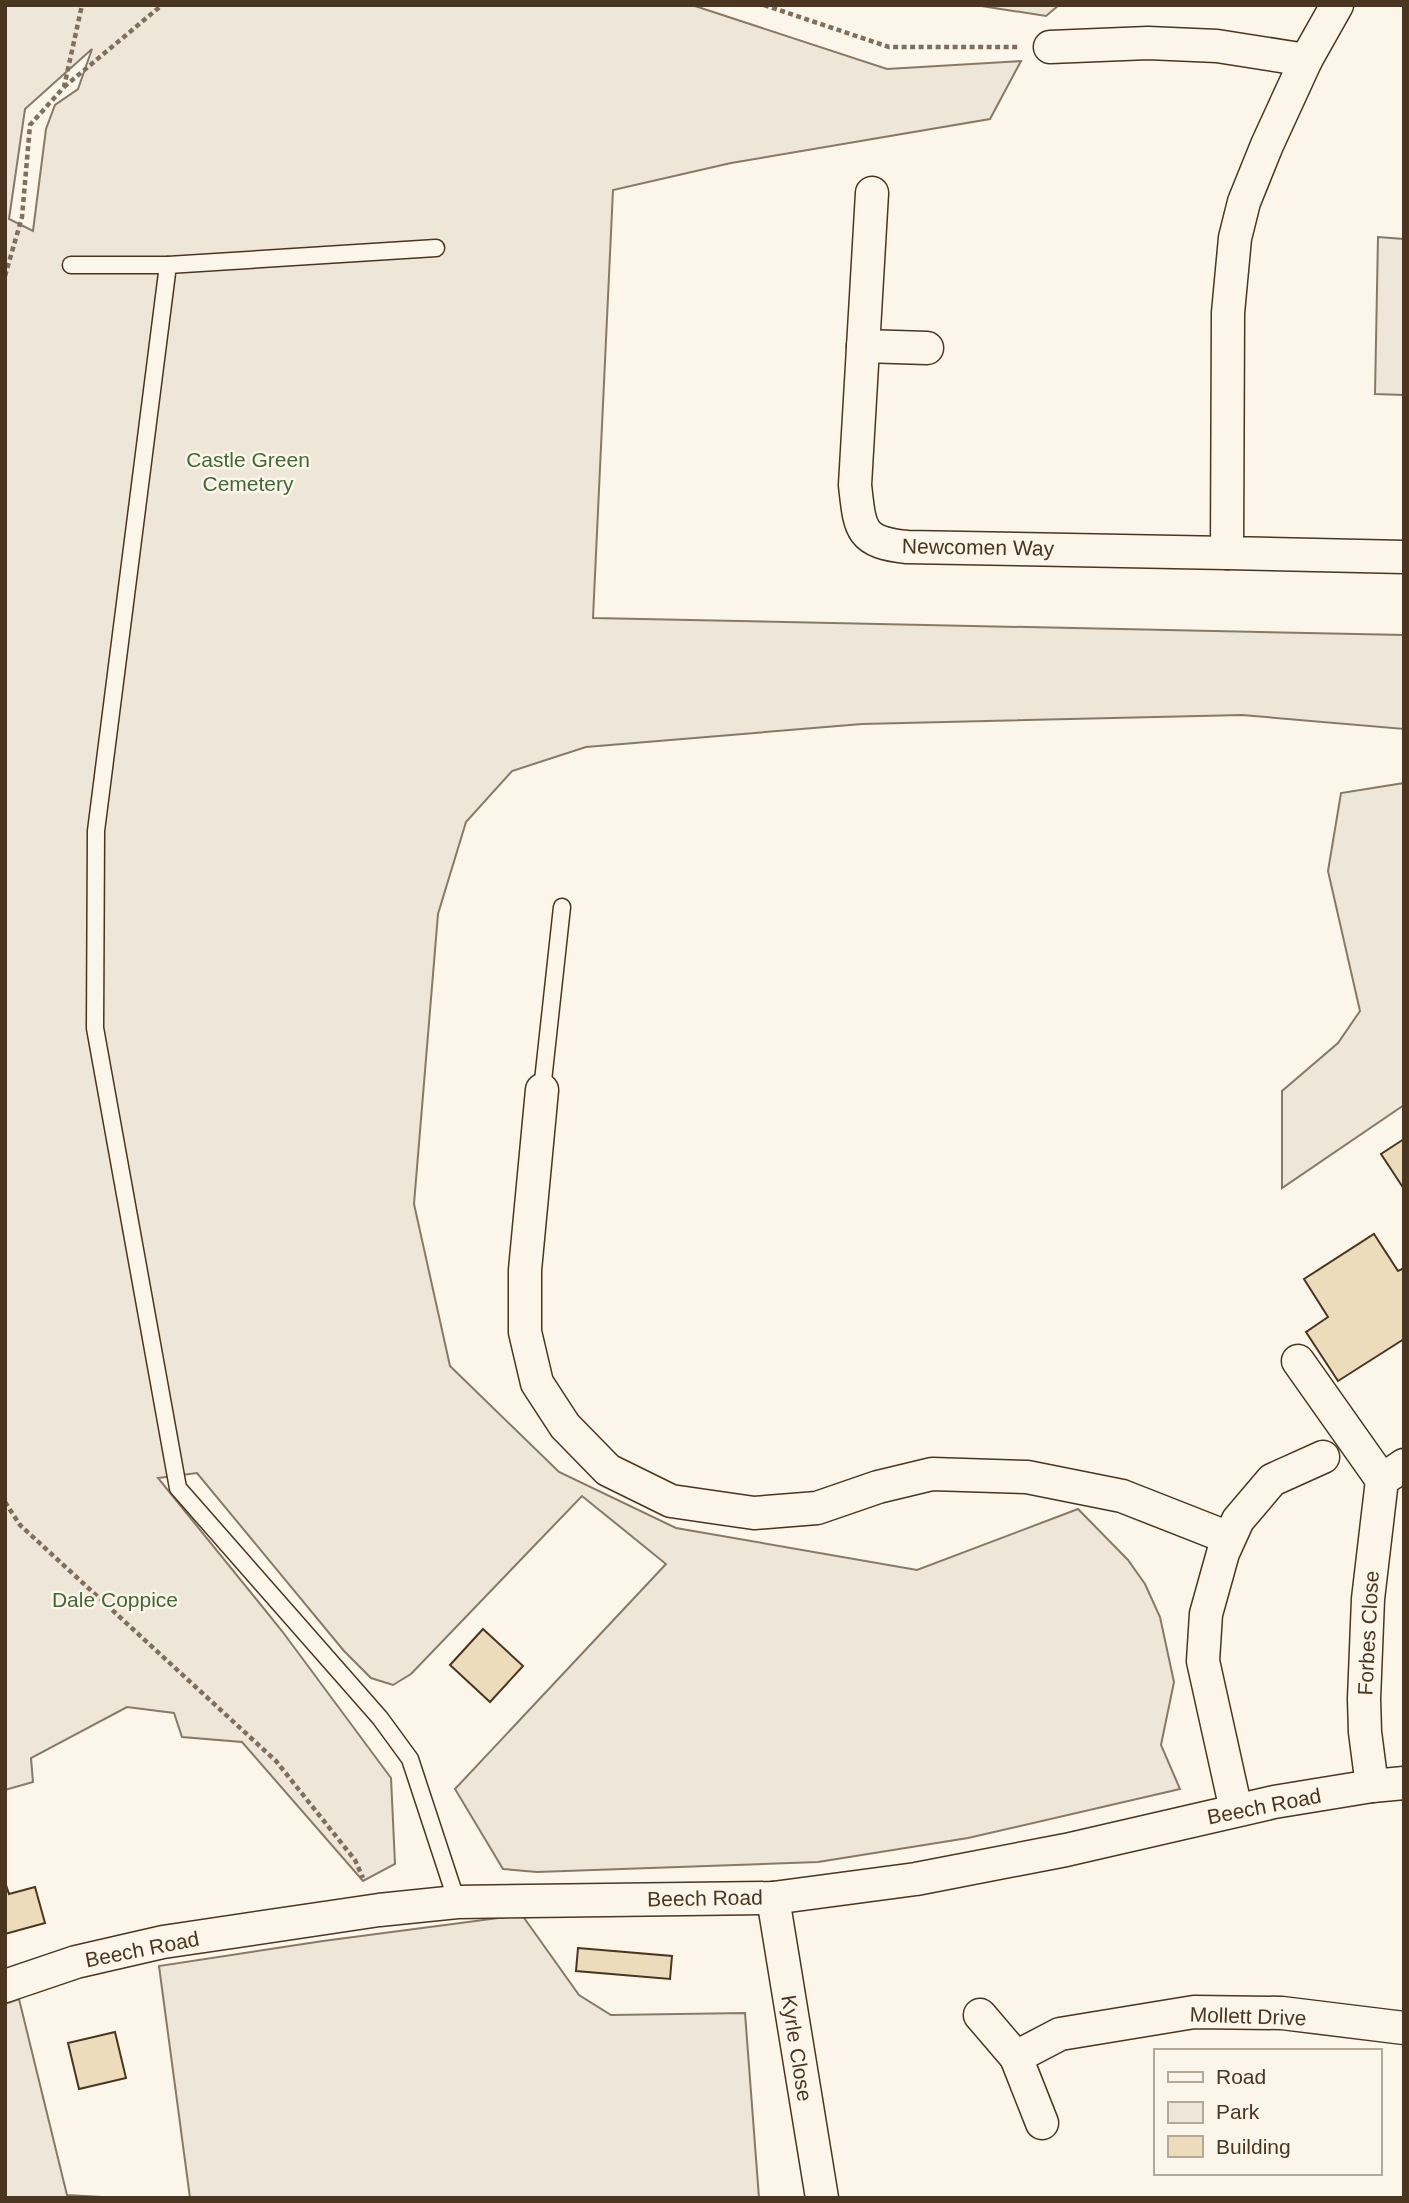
<svg xmlns="http://www.w3.org/2000/svg" width="1409" height="2203" font-family="Arial,sans-serif">
	<style>
		.green { fill: #ede6d9; stroke: #887966; stroke-width: 2; fill-rule: evenodd }
		.building { fill: #ecdcbc; stroke: #4a3520; stroke-width: 2 }
		.lines { fill: none; stroke-linecap: round; stroke-linejoin: round }
		.service-casing { stroke: #4a3520; stroke-width: 19 }
		.minor-casing { stroke: #4a3520; stroke-width: 35 }
		.path { stroke: #7f6f5c; stroke-width: 4.5; stroke-dasharray: 5 3.5; stroke-linecap: butt }
		.service { stroke: #fbf6e9; stroke-width: 16 }
		.minor { stroke: #fbf6e9; stroke-width: 32 }
		.labels { text-anchor: middle; dominant-baseline: central; stroke-width: 5; stroke-linejoin: round; paint-order: stroke }
		.park-label { font-size: 21px; fill: #436837; stroke: #fbf6e9 }
		.street-label { font-size: 21px; fill: #4a3520; stroke: #fbf6e9 }
	</style>
	<rect width="100%" height="100%" fill="#fbf6e9"/>
	<g class="green">
		<path d="M 5,5 L 692,5 L 887,69 L 1021,61 L 990,119 L 731,163 L 613,190 L 593,618 L 1404,635 L 1404,729 L 1242,715 L 862,724 L 586,747 L 512,771 L 466,822 L 438,914 L 414,1204 L 450,1366 L 559,1472 L 676,1528 L 917,1570 L 1078,1509 L 1128,1560 L 1145,1584 L 1160,1617 L 1174,1682 L 1161,1745 L 1180,1789 L 968,1838 L 818,1862 L 537,1872 L 503,1869 L 455,1789 L 666,1564 L 582,1496 L 411,1674 L 393,1685 L 371,1678 L 344,1651 L 197,1473 L 158,1478 L 282,1631 L 391,1778 L 395,1864 L 363,1881 L 242,1742 L 182,1737 L 174,1713 L 127,1707 L 31,1758 L 33,1782 L 5,1790 ZM 92,49 L 78,89 L 55,105 L 46,129 L 33,231 L 9,219 L 25,109 Z"/>
		<polygon points="975,5 1059,5 1046,16"/>
		<polygon points="1378,237 1404,239 1404,395 1375,394"/>
		<polygon points="1404,783 1404,1105 1282,1188 1282,1091 1338,1043 1360,1011 1328,871 1341,793"/>
		<polygon points="522,1915 579,1995 611,2015 745,2013 759,2198 190,2198 159,1966 323,1941"/>
		<polygon points="19,1999 67,2195 119,2198 5,2198 5,2004"/>
	</g>
	<g class="building">
		<polygon points="1404,1139 1404,1189 1381,1154"/>
		<polygon points="1374,1234 1398,1271 1404,1268 1404,1339 1338,1381 1306,1332 1328,1317 1304,1279"/>
		<polygon points="483,1629 523,1666 490,1702 450,1665"/>
		<polygon points="5,1882 9,1894 35,1887 45,1923 5,1934"/>
		<polygon points="578,1948 672,1956 670,1979 576,1971"/>
		<polygon points="115,2032 126,2078 79,2089 68,2043"/>
	</g>
	<g class="lines">
		<g class="service-casing">
			<g id="service">
				<polyline points="436,248 168,265 96,831 95,1028 178,1488 380,1718 410,1759 457,1902"/>
				<polyline points="71,265 168,265"/>
				<polyline points="542,1090 562,907"/>
			</g>
		</g>
		<g class="minor-casing">
			<g id="minor">
				<polyline points="1337,5 1306,60 1267,145 1244,202 1235,238 1228,313 1227,553 1404,557"/>
				<polyline points="1050,47 1148,43 1217,46 1306,60"/>
				<path d="M 872,193 L 855,485 C 860,529 859,542 907,547 L 1227,553"/>
				<polyline points="863,346 927,348"/>
				<polyline points="542,1090 525,1270 525,1332 537,1383 565,1426 608,1470 671,1501 754,1513 817,1508 878,1487 932,1474 1027,1477 1122,1496 1229,1538"/>
				<polyline points="1298,1361 1382,1480"/>
				<polyline points="1372,1786 1365,1732 1364,1699 1368,1599 1382,1480 1404,1465"/>
				<polyline points="1236,1810 1203,1661 1206,1614 1223,1553 1238,1520 1272,1480 1323,1457"/>
				<polyline points="773,1898 822,2198"/>
				<polyline points="5,1986 76,1962 163,1942 379,1910 457,1902 773,1898 916,1879 1066,1850 1274,1802 1372,1786 1404,1783"/>
				<polyline points="980,2015 1016,2057"/>
				<polyline points="1042,2123 1016,2057 1060,2034 1194,2012 1282,2013 1404,2028"/>
			</g>
		</g>
		<g class="path">
			<polyline points="764,5 889,47 1019,47"/>
			<polyline points="64,87 162,5"/>
			<polyline points="5,276 22,217 30,125 64,87 82,5"/>
			<polyline points="5,1502 20,1525 276,1761 355,1860 363,1878"/>
		</g>
		<use href="#service" class="service"/>
		<use href="#minor" class="minor"/>
	</g>
	<g class="labels">
		<g class="park-label">
			<text x="248" y="459">Castle Green<tspan x="248" dy="24">Cemetery</tspan></text>
			<text x="115" y="1599">Dale Coppice</text>
		</g>
		<g class="street-label">
			<text transform="translate(978 547) rotate(1)">Newcomen Way</text>
			<text transform="translate(1368 1633) rotate(-87)">Forbes Close</text>
			<text transform="translate(1264 1806) rotate(-11)">Beech Road</text>
			<text transform="translate(705 1898) rotate(-1)">Beech Road</text>
			<text transform="translate(142 1949) rotate(-11)">Beech Road</text>
			<text transform="translate(1248 2016) rotate(2)">Mollett Drive</text>
			<text transform="translate(797 2048) rotate(81)">Kyrle Close</text>
		</g>
	</g>
	<rect width="1409" height="2203" fill="none" stroke="#4a3520" stroke-width="14"/>
	<rect x="1154" y="2049" width="228" height="126" fill="#fbf6e9" stroke="#b4a999" stroke-width="2"/>
	<rect x="1168" y="2072" width="35" height="10" fill="#fbf6e9" stroke="#b4a999" stroke-width="2"/>
	<text x="1216" y="2084" font-size="21" fill="#4a3520">Road</text>
	<rect x="1168" y="2102" width="35" height="21" fill="#ede6d9" stroke="#b4a999" stroke-width="2"/>
	<text x="1216" y="2119" font-size="21" fill="#4a3520">Park</text>
	<rect x="1168" y="2136" width="35" height="21" fill="#ecdcbc" stroke="#b4a999" stroke-width="2"/>
	<text x="1216" y="2154" font-size="21" fill="#4a3520">Building</text>
</svg>
